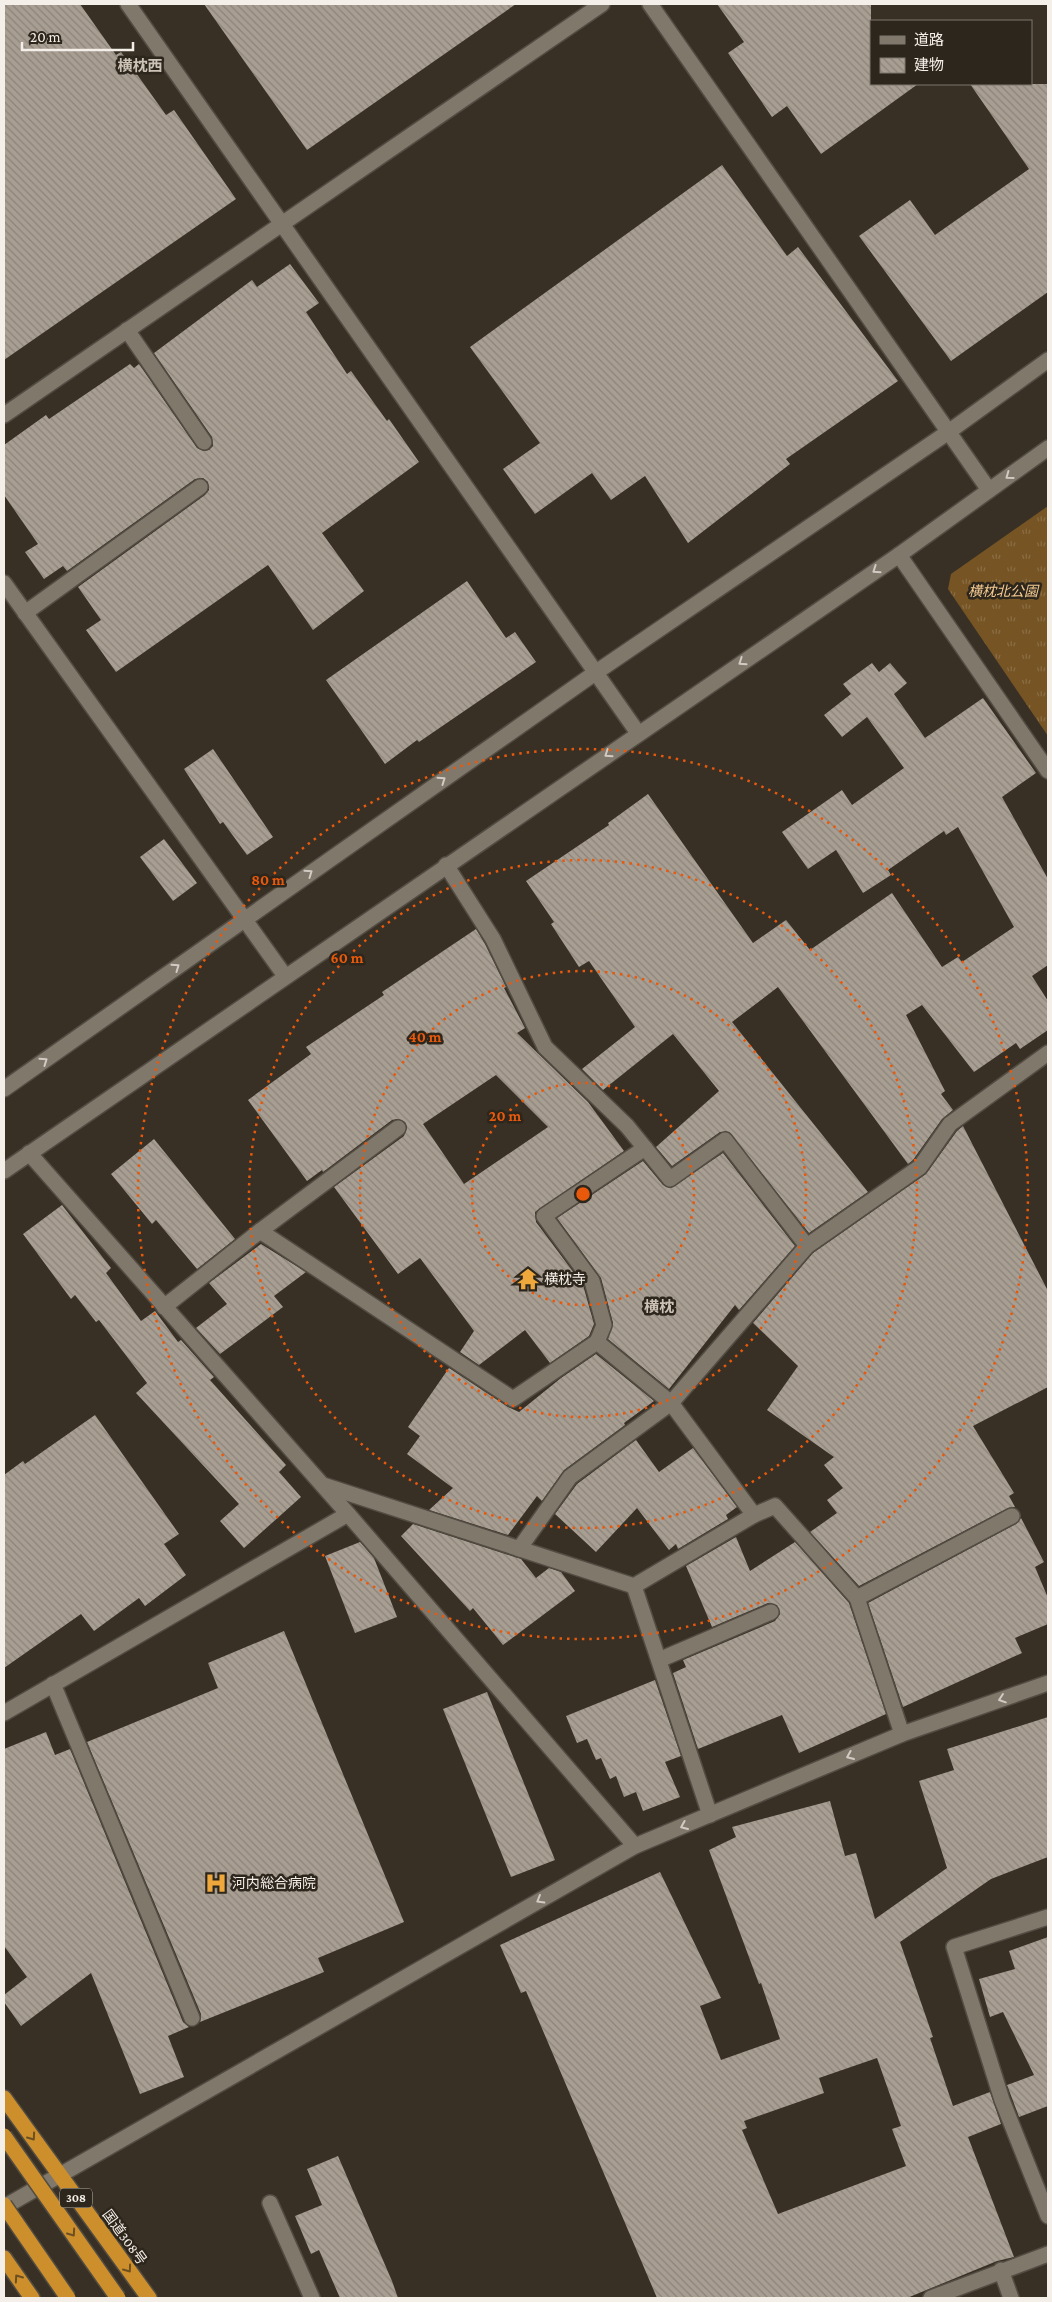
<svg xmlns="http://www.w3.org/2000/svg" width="1052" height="2302" font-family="'Crimson Pro','Noto Sans JP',serif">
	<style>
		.grass { fill: url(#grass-tufts) }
		.building { fill: url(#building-back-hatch); fill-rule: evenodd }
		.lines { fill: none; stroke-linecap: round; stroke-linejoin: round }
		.minor-casing { stroke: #524c42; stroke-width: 18 }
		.highway-casing { stroke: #524c42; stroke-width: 18 }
		.minor { stroke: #81786c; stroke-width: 15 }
		.highway { stroke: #cd8f2b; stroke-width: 15 }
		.highway-bridge-casing { stroke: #524c42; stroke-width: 18; stroke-linecap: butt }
		.highway-bridge { stroke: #cd8f2b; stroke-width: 15 }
		.oneway { stroke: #d2cbc3 }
		.oneway2 { stroke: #6d5022 }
		.ring { fill: none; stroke: #e8590c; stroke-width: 2.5; stroke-dasharray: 2.5 5 }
		.labels { text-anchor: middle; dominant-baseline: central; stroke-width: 5; stroke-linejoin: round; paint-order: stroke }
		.shield { fill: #2d261c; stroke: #b8b3ab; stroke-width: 1 }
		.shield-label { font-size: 12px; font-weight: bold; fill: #f4efe8 }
		.park-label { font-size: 14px; font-style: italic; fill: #f5cb93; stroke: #2d261c }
		.poi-label { font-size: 14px; fill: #f4efe8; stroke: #2d261c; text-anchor: start }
		.street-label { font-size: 14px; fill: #f4efe8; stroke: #2d261c }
		.neighbourhood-label { font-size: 15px; font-weight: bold; fill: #ccc2b5; stroke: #2d261c }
		.centre { fill: #e8590c; stroke: #2d261c; stroke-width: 2.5 }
		.ring-label { font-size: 15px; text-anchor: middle; font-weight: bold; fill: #e8590c; stroke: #2d261c; stroke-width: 5; stroke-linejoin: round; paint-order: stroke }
	</style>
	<defs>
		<pattern id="grass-tufts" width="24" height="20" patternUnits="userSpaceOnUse" patternTransform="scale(1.25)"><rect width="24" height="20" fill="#765424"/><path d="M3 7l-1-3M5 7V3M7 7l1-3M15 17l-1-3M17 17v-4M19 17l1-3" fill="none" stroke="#8a6d44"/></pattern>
		<pattern id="building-back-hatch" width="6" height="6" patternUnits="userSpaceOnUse" patternTransform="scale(1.25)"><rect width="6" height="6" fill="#a89e92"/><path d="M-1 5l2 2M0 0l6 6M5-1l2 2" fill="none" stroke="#8c847b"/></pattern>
	</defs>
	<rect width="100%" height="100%" fill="#383025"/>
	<polygon class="grass" points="1048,506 1048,736 948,589 951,574"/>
	<g class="building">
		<polygon points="4,4 80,4 116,55 121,52 166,115 174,110 236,199 4,360"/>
		<polygon points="204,4 516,4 307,150"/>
		<polygon points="717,4 871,4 871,84 918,84 821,154 787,106 772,117 728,53 744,42"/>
		<polygon points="970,84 1048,84 1048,292 951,361 859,236 910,200 935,235 1029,169"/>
		<polygon points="722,165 787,256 798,247 898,381 786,459 790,464 688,543 645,476 611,500 592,473 535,514 503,469 540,443 470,347"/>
		<polygon points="290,264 319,303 306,312 347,374 351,371 387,421 389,419 419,462 322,533 364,591 313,630 268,565 116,672 86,630 101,620 78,587 205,495 209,490 208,482 203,478 195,479 67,571 63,566 44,579 25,552 38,544 4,495 4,445 46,415 49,419 130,364 134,368 139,364 197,448 204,451 209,450 213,446 212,437 154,353 252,280 257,287"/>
		<polygon points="467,581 506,638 515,632 536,662 419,742 417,740 385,764 326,680"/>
		<polygon points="872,663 879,672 890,663 907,683 894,694 925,738 983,698 1036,773 1002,797 1048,879 1048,965 1032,976 1048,1001 1048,1030 1020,1049 1016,1043 974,1072 922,1005 906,1015 945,1091 941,1094 953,1110 942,1119 913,1160 908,1164 778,987 732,1022 868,1192 809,1233 729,1132 720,1132 672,1166 656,1147 719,1091 673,1034 603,1090 582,1069 635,1027 589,961 579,967 551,924 554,922 526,881 609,825 608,823 648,794 753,943 786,920 810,950 892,893 942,967 958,957 962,962 1014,927 958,827 946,835 944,831 888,870 891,875 863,893 836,850 808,869 782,832 842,790 852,805 904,768 867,717 842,737 824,715 851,694 843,684"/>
		<polygon points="213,749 273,837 247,855 223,822 220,824 184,769"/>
		<polygon points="164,839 197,883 173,901 140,857"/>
		<path d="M 476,929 L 485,944 L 506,987 L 504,988 L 525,1028 L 517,1033 L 588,1102 L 624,1151 L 535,1212 L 536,1222 L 583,1285 L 594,1324 L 589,1336 L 550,1363 L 525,1330 L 479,1365 L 460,1352 L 474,1331 L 420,1258 L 398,1274 L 334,1187 L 404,1136 L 407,1127 L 405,1122 L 397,1119 L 392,1120 L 323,1172 L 322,1170 L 307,1181 L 248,1100 L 311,1054 L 306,1047 L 384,995 L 382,992 ZM 496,1075 L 548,1127 L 464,1184 L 423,1124 Z"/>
		<polygon points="963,1126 1048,1291 1048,1387 973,1426 1014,1493 1009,1496 1015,1507 1008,1508 859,1586 810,1532 837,1513 827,1500 843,1488 824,1465 834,1457 767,1410 798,1366 753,1323 813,1253 926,1174 957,1131"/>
		<polygon points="154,1139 235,1239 197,1269 156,1220 152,1224 111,1174"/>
		<polygon points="723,1153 795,1246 739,1310 735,1305 669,1389 608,1339 613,1323 601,1278 557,1218 643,1161 663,1185 671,1188"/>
		<polygon points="62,1205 111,1268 106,1273 141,1321 155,1311 178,1342 181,1340 214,1377 210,1380 286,1465 279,1472 301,1497 244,1548 220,1521 239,1504 136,1393 147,1383 99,1320 96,1322 75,1295 71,1299 23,1234"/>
		<polygon points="261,1244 306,1272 274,1296 283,1307 220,1354 196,1328 227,1304 209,1283"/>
		<polygon points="596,1354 654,1401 624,1423 625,1425 564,1470 542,1501 537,1496 508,1535 429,1510 453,1488 407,1454 420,1436 408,1427 449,1368 508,1407 519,1412 561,1378"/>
		<polygon points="95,1415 179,1534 164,1544 186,1575 145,1606 139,1598 94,1631 81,1614 4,1668 4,1475 23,1461 25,1464"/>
		<polygon points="636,1440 659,1472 693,1448 737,1507 726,1515 728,1519 678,1549 676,1544 669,1550 637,1508 596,1552 555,1514 577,1484"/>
		<polygon points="1021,1518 1044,1562 1035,1567 1048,1598 1048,1624 1015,1638 1022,1653 903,1707 868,1603 1016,1524"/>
		<polygon points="413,1524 521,1559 536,1578 549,1568 561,1572 575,1591 503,1645 473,1608 470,1611 401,1536"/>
		<polygon points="736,1537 750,1571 795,1542 849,1603 886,1714 799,1753 782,1715 698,1749 673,1673 686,1667 683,1660 775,1621 780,1614 777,1605 768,1603 712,1627 686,1566"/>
		<polygon points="360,1542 374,1558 397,1617 355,1633 325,1556"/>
		<polygon points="284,1631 404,1922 318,1958 324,1972 200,2022 201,2014 87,1742 218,1688 208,1663"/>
		<polygon points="655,1680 681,1756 665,1762 680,1797 643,1811 636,1792 624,1797 616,1776 610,1779 601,1758 596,1760 587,1739 577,1743 566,1716"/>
		<polygon points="487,1692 555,1860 511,1877 443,1709"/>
		<path d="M 1048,1717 L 1048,1857 L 991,1879 L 900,1942 L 933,2037 L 930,2038 L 953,2106 L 990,2092 L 1001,2124 L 968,2137 L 1014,2257 L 997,2261 L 907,2298 L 657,2298 L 526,1991 L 521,1993 L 500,1945 L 660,1872 L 721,1998 L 700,2006 L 721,2060 L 780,2039 L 761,1983 L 759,1984 L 709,1850 L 736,1837 L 732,1827 L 830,1801 L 845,1856 L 856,1853 L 875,1919 L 947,1868 L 919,1781 L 954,1770 L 947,1749 ZM 877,2058 L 901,2126 L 892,2129 L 906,2166 L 778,2214 L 742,2130 L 747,2128 L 744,2121 L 824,2093 L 819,2078 Z"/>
		<polygon points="46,1732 55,1755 70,1749 183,2022 189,2027 168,2036 184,2077 140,2094 91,1973 21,2026 4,2002 4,1995 27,1977 4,1946 4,1749"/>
		<polygon points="1048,1937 1048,2106 1019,2117 1007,2085 1034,2075 1003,2012 990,2017 979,1979 1015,1969 1009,1951"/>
		<polygon points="338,2156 392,2281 398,2298 340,2298 319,2250 311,2254 295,2216 322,2205 307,2169"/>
	</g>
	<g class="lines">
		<g class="minor-casing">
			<g id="minor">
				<polyline points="128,4 638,733"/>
				<polyline points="650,4 989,490"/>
				<polyline points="127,330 204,442"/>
				<polyline points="4,415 602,4"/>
				<polyline points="899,555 1048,771"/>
				<polyline points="4,583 285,976"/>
				<polyline points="25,613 200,487"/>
				<polyline points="446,865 493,939 545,1047 627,1126 670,1179 725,1140 807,1246"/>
				<polyline points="4,1089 595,673 947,433 1048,360"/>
				<polyline points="29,1153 348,1514 635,1846"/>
				<polyline points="4,1171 899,555 1048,448"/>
				<polyline points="260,1231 398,1128"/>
				<polyline points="164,1307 260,1231 513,1399 597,1342 671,1403 754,1515 775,1506 857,1598 902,1734"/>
				<polyline points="597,1342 604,1325 592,1281 544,1216 645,1148"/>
				<polyline points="323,1485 634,1586 754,1515"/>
				<polyline points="519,1549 570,1477 671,1403 807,1246 920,1167 950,1124 1048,1053"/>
				<polyline points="634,1586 710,1815"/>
				<polyline points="857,1598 1012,1516"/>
				<polyline points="659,1660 771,1612"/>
				<polyline points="53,1684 192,2018"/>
				<polyline points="4,1713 348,1514"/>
				<polyline points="1048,1917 954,1947 1002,2100 1048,2216"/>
				<polyline points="270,2203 312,2298"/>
				<polyline points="4,2207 635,1846 902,1734 1048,1683"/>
				<polyline points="1001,2270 1011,2298"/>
				<polyline points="931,2298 1048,2254"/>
			</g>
		</g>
		<g class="highway-casing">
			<g id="highway">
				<polyline points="4,2098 149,2298"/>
				<polyline points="4,2258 32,2298"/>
			</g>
		</g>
		<use href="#minor" class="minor"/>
		<use href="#highway" class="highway"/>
		<g class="highway-bridge-casing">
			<g id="highway-bridge">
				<polyline points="4,2136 118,2298"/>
				<polyline points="4,2205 68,2298"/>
			</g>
		</g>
		<use href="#highway-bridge" class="highway-bridge"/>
	</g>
	<defs><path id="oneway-chevron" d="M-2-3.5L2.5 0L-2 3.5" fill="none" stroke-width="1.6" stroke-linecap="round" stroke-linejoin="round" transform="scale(1.25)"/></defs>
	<g class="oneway">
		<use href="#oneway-chevron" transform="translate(1009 476) rotate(144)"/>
		<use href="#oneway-chevron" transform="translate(876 570) rotate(146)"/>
		<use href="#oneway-chevron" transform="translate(742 662) rotate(146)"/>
		<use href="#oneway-chevron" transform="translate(608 754) rotate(146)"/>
		<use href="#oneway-chevron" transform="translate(442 780) rotate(-35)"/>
		<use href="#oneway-chevron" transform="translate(309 873) rotate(-35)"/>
		<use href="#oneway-chevron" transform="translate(176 967) rotate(-35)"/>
		<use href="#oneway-chevron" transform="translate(44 1061) rotate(-35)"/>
		<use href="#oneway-chevron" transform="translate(1002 1699) rotate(161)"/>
		<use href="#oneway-chevron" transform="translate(850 1756) rotate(157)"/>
		<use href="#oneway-chevron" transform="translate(684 1826) rotate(157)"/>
		<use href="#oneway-chevron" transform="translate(540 1900) rotate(150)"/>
	</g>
	<g class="oneway2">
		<use href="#oneway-chevron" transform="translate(32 2137) rotate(54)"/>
		<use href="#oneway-chevron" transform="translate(72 2233) rotate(55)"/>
		<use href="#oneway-chevron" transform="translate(128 2269) rotate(54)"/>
		<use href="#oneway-chevron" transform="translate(18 2278) rotate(-125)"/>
	</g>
	<g class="ring">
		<circle cx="583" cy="1194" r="111"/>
		<circle cx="583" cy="1194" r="223"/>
		<circle cx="583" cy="1194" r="334"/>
		<circle cx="583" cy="1194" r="445"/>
	</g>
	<defs>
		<g id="temple-bare" transform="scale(1.725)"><path d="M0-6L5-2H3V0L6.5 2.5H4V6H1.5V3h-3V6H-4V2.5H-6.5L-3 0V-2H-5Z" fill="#eea83c" stroke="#2d261c" stroke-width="2.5" paint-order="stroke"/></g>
		<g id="hospital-bare" transform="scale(1.725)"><path d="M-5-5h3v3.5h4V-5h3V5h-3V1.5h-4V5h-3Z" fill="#eea83c" stroke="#2d261c" stroke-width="2.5" paint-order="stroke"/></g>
	</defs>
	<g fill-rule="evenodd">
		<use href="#temple-bare" x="528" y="1279"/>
		<use href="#hospital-bare" x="216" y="1883"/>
	</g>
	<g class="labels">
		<rect class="shield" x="60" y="2188.5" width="32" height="19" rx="4"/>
		<g class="shield-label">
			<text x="76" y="2198">308</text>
		</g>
		<g class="park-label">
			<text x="1003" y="591">横枕北公園</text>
		</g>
		<g class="poi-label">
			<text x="544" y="1279">横枕寺</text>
			<text x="232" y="1883">河内総合病院</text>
		</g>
		<g class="street-label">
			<text transform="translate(125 2237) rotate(54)">国道308号</text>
		</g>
		<g class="neighbourhood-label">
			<text x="140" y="66">横枕西</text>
			<text x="659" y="1307">横枕</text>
		</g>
	</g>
	<circle cx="583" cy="1194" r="8" class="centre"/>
	<g class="ring-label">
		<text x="268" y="885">80 m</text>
		<text x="347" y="963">60 m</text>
		<text x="425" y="1042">40 m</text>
		<text x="505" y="1121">20 m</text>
	</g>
	<rect width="1052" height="2302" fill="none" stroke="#f4efe8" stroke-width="10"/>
	<rect x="870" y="20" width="162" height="65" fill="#2d261c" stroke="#7d766e"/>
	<rect x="880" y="36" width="25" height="8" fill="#81786c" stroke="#7d766e"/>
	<text x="914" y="45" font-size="15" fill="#f4efe8">道路</text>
	<rect x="880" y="58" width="25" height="15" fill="url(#building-back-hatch)" stroke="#7d766e"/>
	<text x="914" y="70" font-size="15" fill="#f4efe8">建物</text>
	<path d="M22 42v8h111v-8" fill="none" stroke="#f4efe8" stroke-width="2.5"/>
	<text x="30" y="42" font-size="15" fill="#f4efe8" stroke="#2d261c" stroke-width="4" paint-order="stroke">20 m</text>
</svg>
